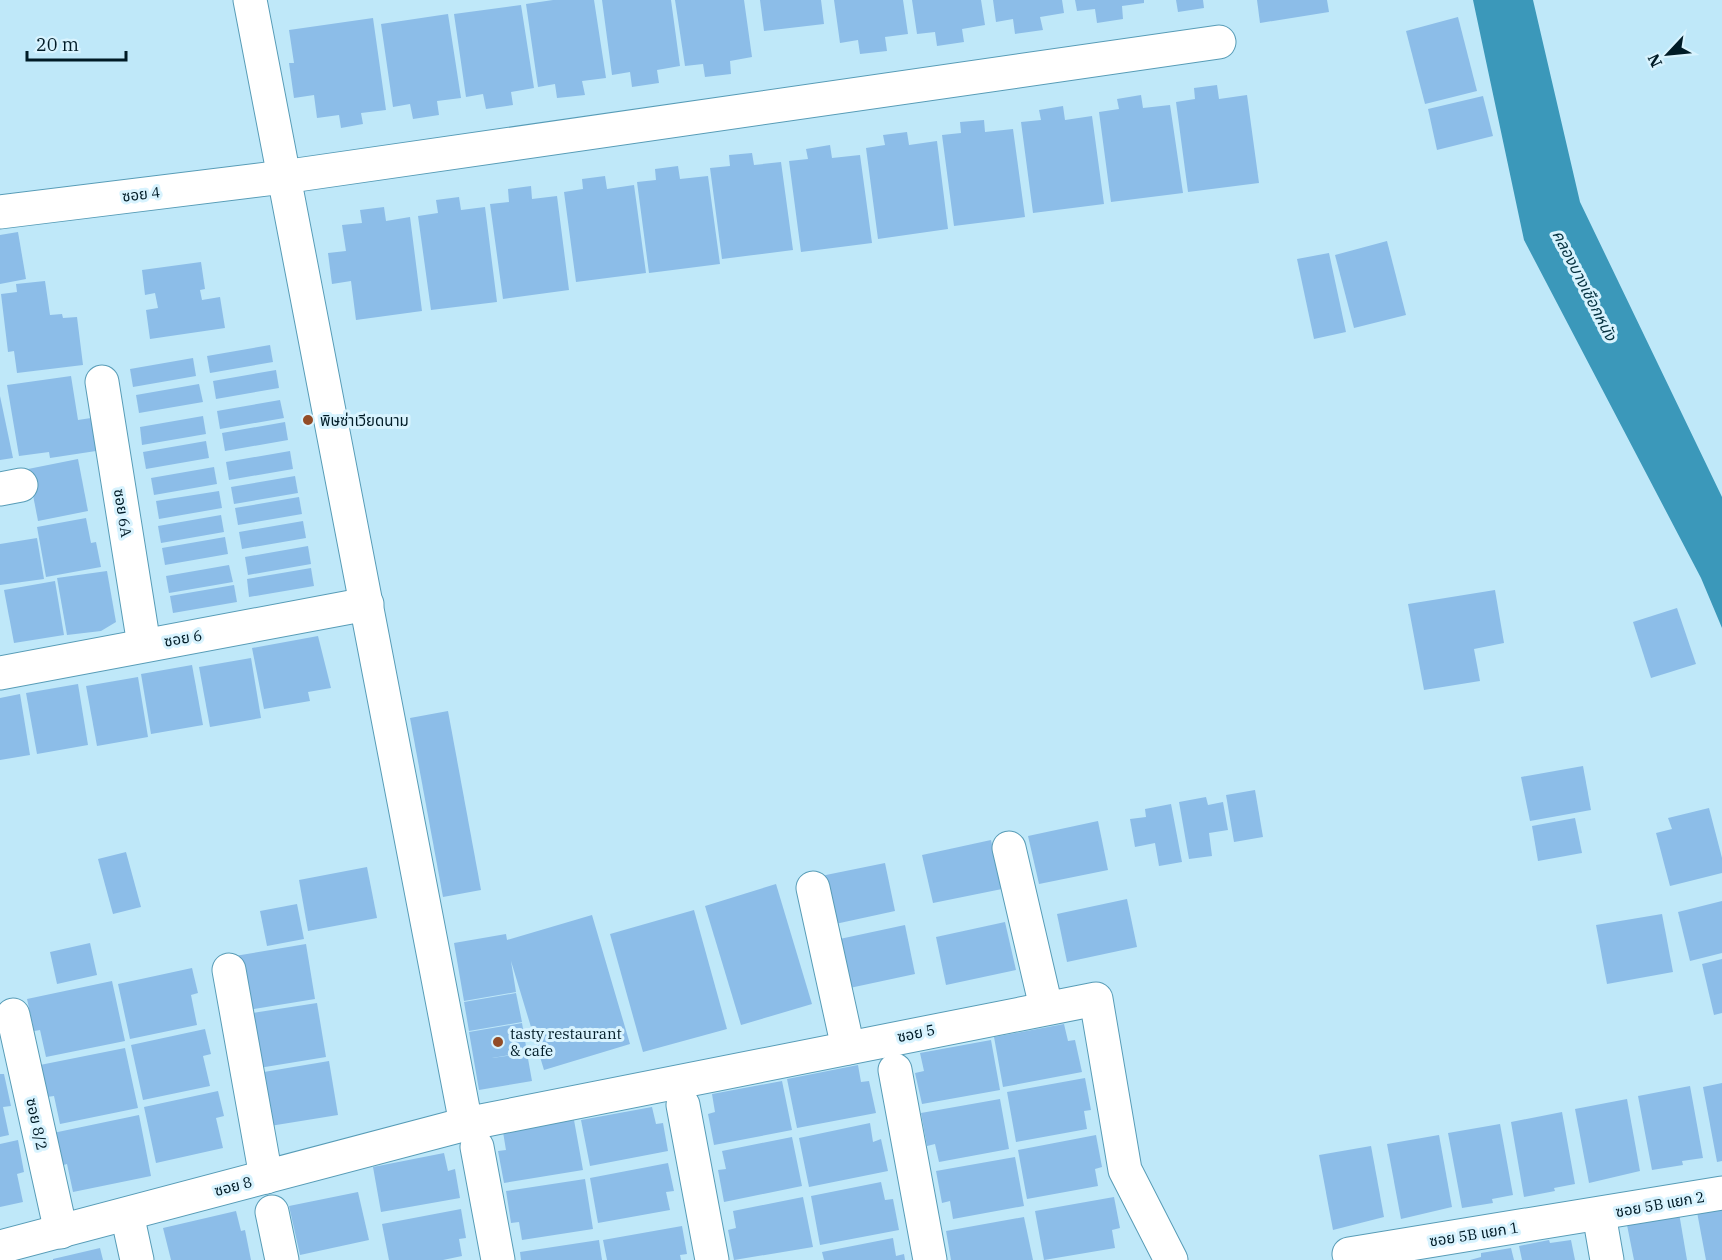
<svg xmlns="http://www.w3.org/2000/svg" width="1722" height="1260" font-family="'IBM Plex Serif','Noto Sans Thai',serif">
	<style>
		.water { fill: #3b98ba }
		.building { fill: #8cbde8 }
		.lines { fill: none; stroke-linecap: round; stroke-linejoin: round }
		.minor-casing { stroke: #579cb7; stroke-width: 35 }
		.minor { stroke: #fff; stroke-width: 33 }
		.poi-dot { fill: #934c27; stroke: #d8f3fe; stroke-width: 2 }
		.labels { text-anchor: middle; dominant-baseline: central; stroke-width: 6; stroke-linejoin: round; paint-order: stroke }
		.street-label { font-size: 15px; fill: #001b26; stroke: #d8f3fe }
		.poi-label { font-size: 15px; fill: #001b26; stroke: #d8f3fe; text-anchor: start }
		.water-label { font-size: 16px; font-style: italic; fill: #063240; stroke: #d8f3fe }
	</style>
	<rect width="100%" height="100%" fill="#bfe8f9"/>
	<polygon class="water" points="1473,0 1533,0 1580,202 1722,497 1722,628 1701,578 1524,240"/>
	<g class="building">
		<polygon points="553,0 594,0 606,78 582,81 585,95 557,98 555,84 538,87 526,4"/>
		<polygon points="602,0 671,0 680,66 657,70 659,83 632,87 630,72 612,75"/>
		<polygon points="675,0 744,0 752,57 730,61 731,74 705,77 703,64 685,66"/>
		<polygon points="760,0 821,0 824,24 764,31"/>
		<polygon points="834,0 903,0 908,34 885,37 887,51 860,54 858,40 840,43"/>
		<polygon points="912,0 981,0 985,25 962,29 964,42 937,46 935,32 917,34"/>
		<polygon points="993,0 1062,0 1064,13 1040,17 1043,30 1015,34 1013,19 996,22"/>
		<polygon points="1075,0 1144,0 1144,3 1122,6 1123,19 1097,23 1095,9 1077,11"/>
		<polygon points="1176,0 1203,0 1204,8 1178,12"/>
		<polygon points="1257,0 1327,0 1329,12 1260,23"/>
		<polygon points="521,5 534,88 511,92 513,105 486,109 483,94 466,97 454,14"/>
		<polygon points="448,14 461,98 437,101 439,115 413,119 410,104 393,107 381,24"/>
		<polygon points="1458,17 1477,91 1425,104 1406,31"/>
		<polygon points="373,18 386,110 361,113 363,124 341,128 339,115 317,118 314,95 294,98 289,63 294,63 289,30"/>
		<polygon points="1217,85 1219,99 1247,95 1259,183 1188,192 1176,102 1195,99 1194,88"/>
		<polygon points="1141,95 1143,108 1170,105 1183,193 1111,202 1099,112 1119,109 1117,99"/>
		<polygon points="1483,96 1493,136 1437,150 1428,109"/>
		<polygon points="1063,106 1065,120 1092,116 1104,204 1033,213 1021,122 1041,120 1039,110"/>
		<polygon points="984,120 985,132 1013,129 1025,217 954,226 942,135 961,133 960,122"/>
		<polygon points="907,132 909,145 937,141 948,229 878,239 866,148 885,145 883,135"/>
		<polygon points="830,145 832,158 860,155 872,243 801,252 789,161 808,159 806,149"/>
		<polygon points="752,153 754,165 781,162 793,250 722,259 710,168 730,166 729,155"/>
		<polygon points="678,166 680,179 708,176 720,264 649,273 637,182 656,180 655,169"/>
		<polygon points="605,176 607,189 634,185 646,273 576,282 564,192 583,189 582,179"/>
		<polygon points="531,186 532,199 557,196 569,290 503,299 490,204 509,202 508,189"/>
		<polygon points="459,197 461,210 485,207 497,302 431,310 418,216 438,213 436,200"/>
		<polygon points="384,207 386,221 410,217 422,311 356,320 351,281 332,284 328,253 346,251 342,225 362,223 360,210"/>
		<polygon points="18,232 26,279 0,284 0,235"/>
		<polygon points="1387,241 1406,315 1354,328 1335,255"/>
		<polygon points="1329,253 1346,332 1314,339 1297,259"/>
		<polygon points="201,262 205,289 200,290 202,300 220,297 225,328 150,339 146,310 158,308 155,293 145,295 142,270"/>
		<polygon points="45,281 50,315 62,314 63,318 77,317 83,365 17,373 14,351 8,352 1,294 17,292 16,284"/>
		<polygon points="270,345 273,362 210,373 207,356"/>
		<polygon points="193,358 196,376 133,387 130,369"/>
		<polygon points="276,370 279,388 216,399 213,381"/>
		<polygon points="71,376 78,420 91,418 96,451 50,458 49,452 19,456 7,385"/>
		<polygon points="199,384 203,402 139,413 136,395"/>
		<polygon points="0,396 13,458 0,460"/>
		<polygon points="280,400 284,418 220,429 217,411"/>
		<polygon points="203,416 206,434 142,445 140,427"/>
		<polygon points="285,422 288,440 225,451 222,433"/>
		<polygon points="206,441 209,458 146,469 143,452"/>
		<polygon points="290,451 293,469 229,480 226,462"/>
		<polygon points="78,459 88,511 38,521 28,469"/>
		<polygon points="214,467 217,484 154,495 151,478"/>
		<polygon points="295,476 298,493 234,504 231,487"/>
		<polygon points="219,491 222,508 159,519 156,501"/>
		<polygon points="299,497 302,514 238,525 235,508"/>
		<polygon points="221,515 224,532 161,543 158,526"/>
		<polygon points="86,518 91,543 96,542 101,567 46,577 37,527"/>
		<polygon points="303,521 306,538 242,549 239,532"/>
		<polygon points="225,537 228,554 165,565 162,548"/>
		<polygon points="37,538 44,579 0,585 0,544"/>
		<polygon points="308,546 311,564 248,575 245,557"/>
		<polygon points="229,565 233,582 169,593 166,576"/>
		<polygon points="311,568 314,586 249,597 247,579"/>
		<polygon points="107,571 116,622 101,631 67,635 57,578"/>
		<polygon points="55,581 64,635 14,643 4,590"/>
		<polygon points="234,585 237,602 173,613 170,596"/>
		<polygon points="1495,590 1504,643 1474,649 1480,681 1424,690 1408,604"/>
		<polygon points="1677,608 1696,664 1651,678 1633,622"/>
		<polygon points="318,636 331,688 308,692 310,701 264,709 252,648"/>
		<polygon points="251,658 261,718 210,727 199,667"/>
		<polygon points="192,665 203,725 151,734 141,674"/>
		<polygon points="138,677 148,737 97,746 86,686"/>
		<polygon points="78,684 88,745 37,754 26,693"/>
		<polygon points="20,694 30,755 0,760 0,698"/>
		<polygon points="448,711 481,890 443,897 410,718"/>
		<polygon points="1583,766 1591,810 1530,821 1521,777"/>
		<polygon points="1255,790 1263,837 1234,842 1226,795"/>
		<polygon points="1206,797 1208,805 1223,802 1228,830 1209,833 1212,856 1189,859 1179,802"/>
		<polygon points="1171,804 1182,862 1159,866 1155,843 1135,847 1130,819 1146,817 1145,809"/>
		<polygon points="1709,808 1722,858 1722,873 1670,886 1656,833 1672,829 1668,818"/>
		<polygon points="1575,818 1582,853 1538,861 1532,826"/>
		<polygon points="1098,821 1108,870 1039,884 1028,836"/>
		<polygon points="991,840 1002,889 933,903 922,855"/>
		<polygon points="126,852 141,907 113,914 98,859"/>
		<polygon points="885,863 895,911 826,926 816,877"/>
		<polygon points="367,867 377,918 308,931 299,880"/>
		<polygon points="776,884 812,1004 741,1025 705,906"/>
		<polygon points="1127,899 1137,947 1067,962 1057,914"/>
		<polygon points="1722,901 1722,953 1690,961 1678,912"/>
		<polygon points="297,904 304,939 267,946 260,911"/>
		<polygon points="694,910 727,1029 643,1052 610,934"/>
		<polygon points="1662,914 1673,972 1607,984 1596,925"/>
		<polygon points="592,915 630,1044 544,1070 511,961 516,992 464,1001 454,943 506,934 507,940"/>
		<polygon points="1005,922 1016,970 946,985 936,937"/>
		<polygon points="905,925 915,974 845,989 835,940"/>
		<polygon points="90,943 97,975 57,984 50,952"/>
		<polygon points="306,944 315,999 248,1010 235,956"/>
		<polygon points="1722,959 1722,1013 1714,1015 1702,964"/>
		<polygon points="192,968 198,993 191,995 197,1025 130,1039 118,984"/>
		<polygon points="112,981 125,1041 46,1057 40,1030 34,1031 27,999"/>
		<polygon points="516,993 522,1022 469,1031 464,1002"/>
		<polygon points="317,1003 326,1057 259,1068 246,1014"/>
		<polygon points="522,1023 527,1052 492,1058 527,1053 532,1081 479,1090 469,1032"/>
		<polygon points="1064,1024 1068,1041 1075,1040 1082,1072 1003,1087 994,1037"/>
		<polygon points="205,1029 211,1054 203,1056 210,1086 143,1100 131,1045"/>
		<polygon points="991,1040 1000,1090 922,1104 915,1073 924,1071 920,1053"/>
		<polygon points="125,1048 138,1108 60,1124 54,1096 47,1097 40,1065"/>
		<polygon points="329,1061 338,1115 270,1126 258,1073"/>
		<polygon points="858,1065 861,1082 869,1081 876,1113 797,1128 787,1079"/>
		<polygon points="0,1074 4,1074 11,1106 3,1107 9,1135 0,1137"/>
		<polygon points="1085,1078 1091,1110 1084,1111 1087,1129 1016,1142 1007,1092"/>
		<polygon points="782,1081 792,1130 714,1145 708,1114 715,1112 712,1094"/>
		<polygon points="1722,1083 1722,1161 1717,1162 1703,1087"/>
		<polygon points="1690,1086 1703,1158 1682,1161 1683,1165 1652,1170 1638,1096"/>
		<polygon points="218,1091 224,1116 216,1118 223,1148 156,1163 144,1107"/>
		<polygon points="1000,1099 1009,1149 939,1162 935,1144 927,1146 921,1113"/>
		<polygon points="1627,1099 1640,1171 1589,1183 1575,1109"/>
		<polygon points="652,1107 656,1124 663,1123 668,1151 590,1166 581,1120"/>
		<polygon points="1562,1112 1575,1184 1554,1188 1555,1191 1524,1197 1511,1122"/>
		<polygon points="139,1115 151,1176 73,1192 67,1164 60,1166 53,1133"/>
		<polygon points="574,1120 583,1170 504,1183 498,1151 506,1150 503,1132"/>
		<polygon points="870,1123 873,1142 881,1139 888,1171 809,1187 799,1138"/>
		<polygon points="1500,1124 1513,1195 1492,1199 1493,1203 1462,1208 1448,1133"/>
		<polygon points="1096,1135 1102,1167 1095,1169 1098,1186 1027,1199 1018,1150"/>
		<polygon points="1439,1135 1452,1207 1401,1219 1387,1144"/>
		<polygon points="792,1137 802,1186 724,1202 718,1170 726,1169 722,1151"/>
		<polygon points="18,1140 24,1172 17,1174 23,1202 0,1207 0,1144"/>
		<polygon points="1371,1146 1384,1217 1333,1230 1319,1155"/>
		<polygon points="444,1153 448,1171 455,1169 460,1198 381,1212 373,1167"/>
		<polygon points="1015,1157 1024,1206 953,1219 950,1201 942,1203 936,1171"/>
		<polygon points="668,1163 674,1191 666,1192 670,1210 598,1223 590,1178"/>
		<polygon points="585,1179 593,1229 522,1240 519,1222 511,1223 506,1191"/>
		<polygon points="881,1182 885,1200 893,1199 899,1230 820,1245 811,1196"/>
		<polygon points="358,1192 369,1240 300,1255 289,1206"/>
		<polygon points="803,1197 813,1247 734,1260 728,1230 736,1228 733,1211"/>
		<polygon points="1114,1197 1120,1228 1112,1230 1115,1248 1044,1260 1035,1211"/>
		<polygon points="1722,1204 1722,1260 1706,1260 1697,1212"/>
		<polygon points="461,1209 466,1238 459,1239 462,1256 443,1260 389,1260 382,1224"/>
		<polygon points="236,1211 241,1231 245,1230 251,1260 171,1260 163,1228"/>
		<polygon points="1679,1213 1687,1260 1634,1260 1627,1225"/>
		<polygon points="1024,1217 1033,1260 951,1260 946,1231"/>
		<polygon points="682,1226 687,1254 680,1255 681,1260 607,1260 603,1240"/>
		<polygon points="893,1238 896,1256 904,1254 905,1260 824,1260 822,1252"/>
		<polygon points="599,1240 602,1260 521,1260 520,1252"/>
		<polygon points="1549,1240 1550,1243 1571,1240 1575,1260 1522,1260 1519,1246"/>
		<polygon points="100,1248 103,1260 53,1260 53,1259"/>
		<polygon points="1511,1248 1514,1260 1470,1260 1481,1257 1481,1253"/>
	</g>
	<g class="lines">
		<g class="minor-casing">
			<g id="minor">
				<polyline points="250,0 466,1124"/>
				<polyline points="0,212 283,177 1219,42"/>
				<polyline points="102,382 144,645"/>
				<polyline points="0,489 21,485"/>
				<polyline points="0,673 367,604"/>
				<polyline points="1009,848 1046,1007"/>
				<polyline points="813,888 848,1048"/>
				<polyline points="229,970 266,1177"/>
				<polyline points="13,1015 61,1232"/>
				<polyline points="895,1070 930,1260"/>
				<polyline points="683,1105 712,1260"/>
				<polyline points="477,1147 498,1260"/>
				<polyline points="272,1212 282,1260"/>
				<polyline points="127,1214 137,1260"/>
				<polyline points="1599,1214 1607,1260"/>
				<polyline points="0,1247 466,1124 1096,999 1125,1170 1171,1260"/>
				<polyline points="1349,1254 1722,1193"/>
			</g>
		</g>
		<use href="#minor" class="minor"/>
	</g>
	<g class="poi-dot">
		<circle cx="308" cy="420" r="6"/>
		<circle cx="498" cy="1042" r="6"/>
	</g>
	<g class="labels">
		<g class="street-label">
			<text transform="translate(141 194) rotate(-7)">ซอย 4</text>
			<text transform="translate(123 513) rotate(81)">ซอย 6A</text>
			<text transform="translate(183 638) rotate(-10)">ซอย 6</text>
			<text transform="translate(916 1033) rotate(-12)">ซอย 5</text>
			<text transform="translate(37 1124) rotate(78)">ซอย 8/2</text>
			<text transform="translate(233 1186) rotate(-15)">ซอย 8</text>
			<text transform="translate(1660 1204) rotate(-10)">ซอย 5B แยก 2</text>
			<text transform="translate(1474 1234) rotate(-9)">ซอย 5B แยก 1</text>
		</g>
		<g class="poi-label">
			<text x="320" y="420">พิษซ่าเวียดนาม</text>
			<text x="510" y="1033">tasty restaurant<tspan x="510" dy="17">&amp; cafe</tspan></text>
		</g>
		<g class="water-label">
			<text transform="translate(1585 285) rotate(63)">คลองบางเชือกหนัง</text>
		</g>
	</g>
	<g transform="translate(1668 54) rotate(244)" stroke="#d8f3fe" stroke-width="4.5" paint-order="stroke">
	<path d="M0-4.5L10 22L0 15L-10 22Z" fill="#001b26"/>
	<text y="-9" font-size="16" font-weight="bold" text-anchor="middle" fill="#001b26">N</text>
	</g>
	<path d="M27 51v9h99v-9" fill="none" stroke="#001b26" stroke-width="3"/>
	<text x="36" y="51" font-size="18" fill="#001b26" stroke="#d8f3fe" stroke-width="4.5" paint-order="stroke">20 m</text>
</svg>
